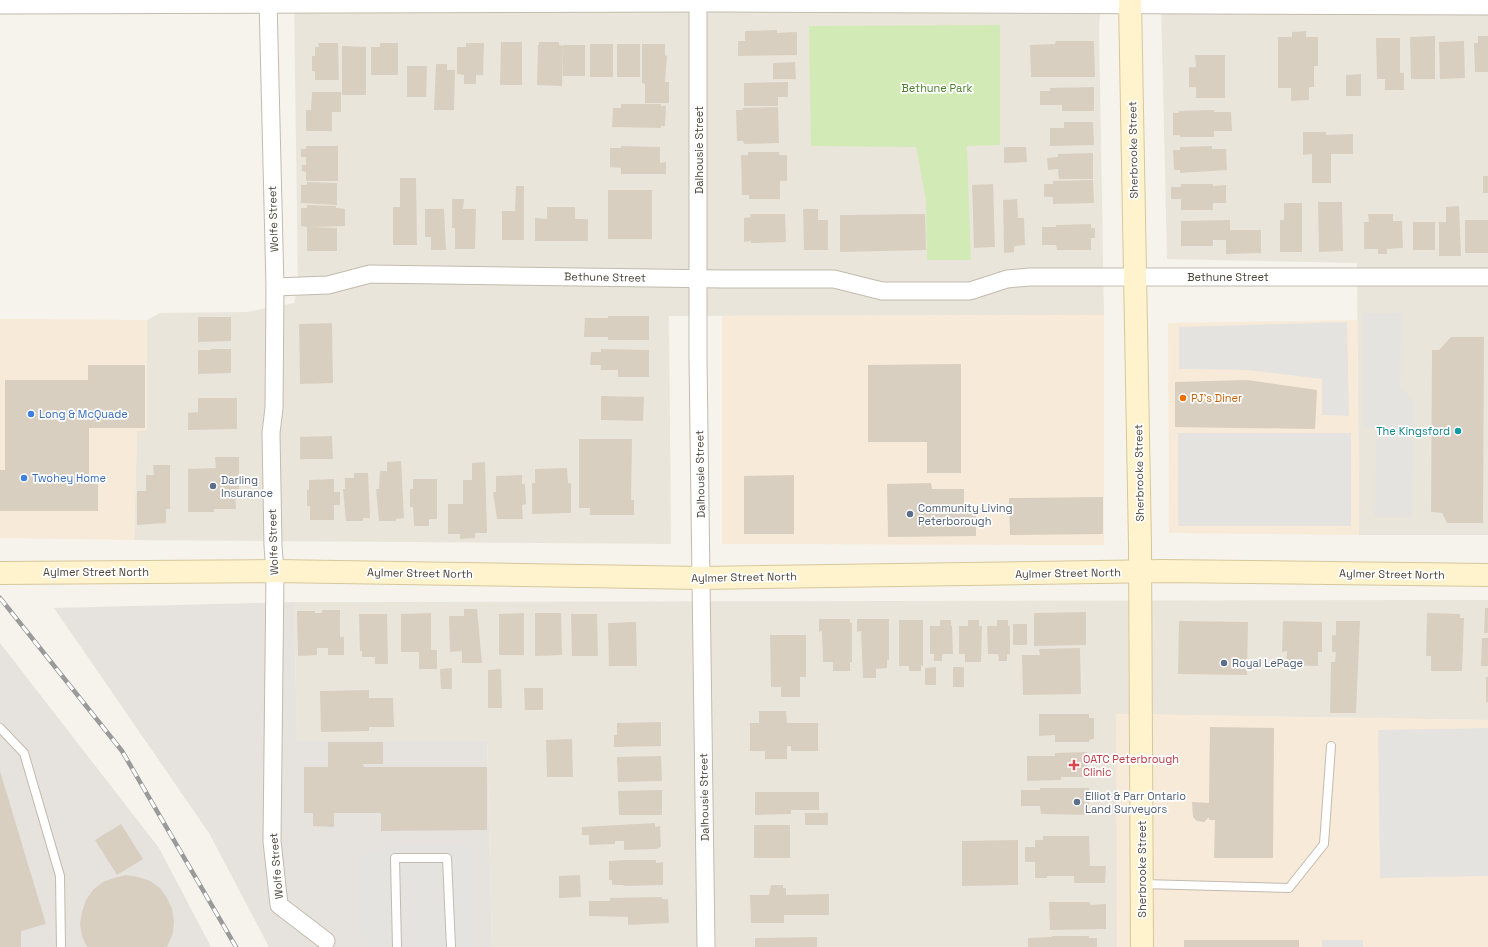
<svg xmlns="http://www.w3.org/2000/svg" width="1488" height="947" font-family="'Space Grotesk',sans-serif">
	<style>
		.residential { fill: #eae5da }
		.commercial { fill: #f7ead8 }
		.industrial { fill: #e6e2dd }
		.green { fill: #d2eab5 }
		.parking { fill: #e5e3e0 }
		.building { fill: #d8cfc1 }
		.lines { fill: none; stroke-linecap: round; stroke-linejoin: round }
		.lane-casing { stroke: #c2bbae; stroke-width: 10 }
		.street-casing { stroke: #c2bbae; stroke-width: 19 }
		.secondary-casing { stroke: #d6c79b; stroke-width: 24 }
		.lane { stroke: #fff; stroke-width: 8 }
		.street { stroke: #fff; stroke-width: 17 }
		.secondary { stroke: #fff3cd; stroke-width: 22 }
		.rail-casing { stroke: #9a9a9a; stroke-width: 4.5 }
		.rail { stroke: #fff; stroke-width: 3; stroke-dasharray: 9; stroke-linecap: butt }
		.food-dot { fill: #e8710a; stroke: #fff; stroke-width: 1.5 }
		.shop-dot { fill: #3f7fe0; stroke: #fff; stroke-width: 1.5 }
		.culture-dot { fill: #0f9aa8; stroke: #fff; stroke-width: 1.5 }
		.service-dot { fill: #5c6f8a; stroke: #fff; stroke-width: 1.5 }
		.health-dot { fill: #e0444e; stroke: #fff; stroke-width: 1.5 }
		.labels { text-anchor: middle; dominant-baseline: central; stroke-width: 3.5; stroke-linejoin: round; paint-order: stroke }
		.park-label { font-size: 11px; fill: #4a7f2a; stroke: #fff }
		.street-label { font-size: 11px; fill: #4b4439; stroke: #fff }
		.food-label { font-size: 11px; fill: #c56008; stroke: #fff; text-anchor: start }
		.shop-label { font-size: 11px; fill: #366cbe; stroke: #fff; text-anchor: start }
		.culture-label { font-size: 11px; fill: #0d838f; stroke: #fff; text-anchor: end }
		.service-label { font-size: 11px; fill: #4e5e75; stroke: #fff; text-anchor: start }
		.health-label { font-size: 11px; fill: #be3a42; stroke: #fff; text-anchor: start }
	</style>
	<rect width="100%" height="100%" fill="#f6f3ec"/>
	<g class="residential">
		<polygon points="294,0 1101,0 1099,28 1104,315 669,316 671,544 134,540 137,431 147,430 147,320 160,313 246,312 294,303 298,286"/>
		<polygon points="1161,0 1488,0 1488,535 1359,535 1357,263 1167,259"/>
		<polygon points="1488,600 1488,720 1117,714 1117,947 492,947 487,741 297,741 294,602"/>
	</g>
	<g class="commercial">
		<polygon points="1104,315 1104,545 722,544 722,316"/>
		<polygon points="0,319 147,320 147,430 137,431 134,540 0,538"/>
		<polygon points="1357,320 1359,535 1169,533 1168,323"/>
		<polygon points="1116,714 1488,720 1488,947 1117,947"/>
	</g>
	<g class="industrial">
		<polygon points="294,602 297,741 487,741 492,947 269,947 209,833 54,608"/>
		<polygon points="0,643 159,848 211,947 0,947"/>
	</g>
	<polygon class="green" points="1000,25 1000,145 967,146 971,260 927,260 926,199 916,147 811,146 809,26"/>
	<g class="parking">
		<polygon points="1363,313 1403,313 1400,387 1414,402 1412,517 1374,517 1377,429 1363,428"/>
		<polygon points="1347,322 1349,416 1322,415 1322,379 1248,370 1179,369 1179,327"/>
		<rect x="1178" y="433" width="173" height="93"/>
		<polygon points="1488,728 1488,876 1380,878 1378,730"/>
		<polygon points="471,845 473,947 362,947 360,851 379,851 385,846"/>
		<rect x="1322" y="940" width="41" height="7"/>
	</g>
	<g class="building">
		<polygon points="777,30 777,33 797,32 797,55 738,56 738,41 745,41 745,31"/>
		<polygon points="1306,31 1306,37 1318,37 1318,66 1314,66 1314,87 1309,87 1309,100 1291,101 1291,88 1278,88 1278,37 1292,37 1292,32"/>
		<polygon points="1435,36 1435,79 1411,79 1410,37"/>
		<polygon points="1478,36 1488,36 1488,72 1475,72 1474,43 1478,43"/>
		<polygon points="1376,38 1400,38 1400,73 1404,73 1404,90 1385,90 1385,79 1377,79"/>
		<polygon points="1056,41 1094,41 1095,77 1031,77 1030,45 1055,44"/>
		<polygon points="1464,41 1465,78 1440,79 1439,42"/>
		<polygon points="501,42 522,42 522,85 500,85"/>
		<polygon points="539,42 559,42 559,45 563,46 562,86 537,85 538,45 539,45"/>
		<polygon points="318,43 338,43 339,80 315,80 315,71 312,71 312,56 315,56 315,47 319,47"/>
		<polygon points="380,43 398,43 398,75 371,75 371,47 380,47"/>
		<polygon points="466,43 484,43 483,75 476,75 476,84 464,84 464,75 457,74 457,47 466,47"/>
		<rect x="590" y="44" width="23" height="33"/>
		<rect x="617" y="44" width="23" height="33"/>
		<polygon points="642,44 665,44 665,55 667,56 665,82 669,82 669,103 645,103 645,84 642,83"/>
		<rect x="563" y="45" width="22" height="31"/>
		<polygon points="342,46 366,47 366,95 342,95"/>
		<polygon points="1195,55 1225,55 1225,98 1196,98 1196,87 1189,87 1189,67 1196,67"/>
		<polygon points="795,62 796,79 773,79 773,63"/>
		<polygon points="436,64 447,64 447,70 455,70 454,110 434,110"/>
		<polygon points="407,66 427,66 426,97 407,97"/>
		<polygon points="1361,74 1361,96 1346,96 1346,75"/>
		<polygon points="788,82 788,97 778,97 778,106 744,106 744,83"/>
		<polygon points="1094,87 1094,111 1062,111 1062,105 1040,105 1040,91 1050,91 1050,88"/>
		<polygon points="312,92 341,92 341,112 332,112 332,131 306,131 306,110 311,110"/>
		<polygon points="621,104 661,104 661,106 666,106 665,126 661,126 661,128 612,127 613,108 621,108"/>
		<polygon points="778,107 779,143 744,144 743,141 737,141 736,110 743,110 743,108"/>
		<polygon points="1214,110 1214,112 1231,112 1232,131 1214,131 1214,137 1180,137 1180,135 1173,135 1173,113 1179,113 1179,111"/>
		<polygon points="1064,122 1093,122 1094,145 1050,146 1050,128 1064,128"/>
		<polygon points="1303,132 1326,132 1326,135 1353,134 1353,154 1331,154 1331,183 1312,183 1312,154 1303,155"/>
		<polygon points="306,146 338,146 338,181 306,181 306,172 302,171 302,165 306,165 306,157 301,157 301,149 306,149"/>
		<polygon points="621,146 660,147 660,163 666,162 666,174 621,174 621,168 610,167 610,148 621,148"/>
		<polygon points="1212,146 1212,149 1226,149 1227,170 1180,173 1180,170 1174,170 1173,150 1180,150 1180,147"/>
		<polygon points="1004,147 1026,147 1027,162 1004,163"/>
		<polygon points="748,152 779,152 779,155 787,155 787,181 780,181 780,199 749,199 749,195 742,195 741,155 748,155"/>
		<polygon points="1093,153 1093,179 1059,179 1058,169 1048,170 1047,158 1058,157 1058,154"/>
		<rect x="1483" y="176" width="5" height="17"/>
		<polygon points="400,178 416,178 417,245 393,245 393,207 400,207"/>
		<polygon points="1093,180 1094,203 1053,204 1053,197 1044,197 1044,184 1053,184 1053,181"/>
		<polygon points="307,182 337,183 337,205 301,203 301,185 307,185"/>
		<polygon points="993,184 995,247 974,248 972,185"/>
		<polygon points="1181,184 1213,184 1213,186 1226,185 1226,203 1213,203 1213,210 1181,210 1181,199 1171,199 1171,187 1181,187"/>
		<polygon points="516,186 524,186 524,240 502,240 502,211 515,211"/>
		<rect x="608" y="190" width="44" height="49"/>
		<polygon points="452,199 464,199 463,209 476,209 475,249 455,249 455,228 452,228"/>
		<polygon points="1017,199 1018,218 1024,218 1025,245 1014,246 1014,252 1004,253 1003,200"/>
		<polygon points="1318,202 1342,202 1343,251 1319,252"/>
		<polygon points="1284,203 1302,203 1302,252 1280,252 1280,220 1284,220"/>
		<polygon points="307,205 336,206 336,208 345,209 345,226 312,227 337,228 337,251 307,251 307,227 301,226 301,208 307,208"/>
		<polygon points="1459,206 1461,256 1439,256 1439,222 1446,222 1446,207"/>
		<polygon points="547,207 575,207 575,219 588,219 588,241 535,241 535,218 547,219"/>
		<polygon points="425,209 444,209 446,250 431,250 431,237 425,237"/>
		<polygon points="803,209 818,209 818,220 828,220 828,250 804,250"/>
		<polygon points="750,214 785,214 786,242 751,243 751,241 744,242 744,218 751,217"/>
		<polygon points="925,214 926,250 840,252 840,215"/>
		<polygon points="1368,214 1393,214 1393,221 1402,221 1403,248 1387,249 1387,254 1378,254 1378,249 1364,249 1364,222 1369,222"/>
		<polygon points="1230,220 1230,230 1261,230 1261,253 1226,254 1226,240 1213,240 1213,246 1181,246 1181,221"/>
		<rect x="1465" y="220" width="23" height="33"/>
		<rect x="1413" y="222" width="22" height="28"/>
		<polygon points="1091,224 1091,228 1095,228 1095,238 1091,238 1091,250 1057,250 1056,245 1042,245 1042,227 1056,227 1056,225"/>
		<polygon points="608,316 649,316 649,340 608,340 608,337 584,337 585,318 608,318"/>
		<polygon points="198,317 231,317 231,341 198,342"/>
		<polygon points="332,323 333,383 300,384 299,324"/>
		<polygon points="1451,337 1484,337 1483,523 1447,523 1442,513 1431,512 1432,350 1439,350"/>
		<polygon points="211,349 231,349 231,373 198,374 198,350 211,350"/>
		<polygon points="601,349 649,350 649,377 618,377 618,370 601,370 601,365 590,365 591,352 601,352"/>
		<polygon points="961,364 961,473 927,473 927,442 868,442 868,365"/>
		<polygon points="88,365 145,365 145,428 89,428 89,476 98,476 98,511 0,511 0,470 5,470 5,380 88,380"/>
		<polygon points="1247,380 1317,390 1315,429 1175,427 1175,382"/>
		<polygon points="601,396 644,397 643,421 601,420"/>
		<polygon points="198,398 237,398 237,429 188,430 188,413 198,412"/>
		<polygon points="332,436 333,459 300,459 300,437"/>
		<polygon points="579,439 632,439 631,500 634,500 634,515 590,515 590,508 579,508"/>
		<polygon points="215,457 239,457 239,490 235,491 236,509 214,509 214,512 188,512 188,469 216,468"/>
		<polygon points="401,461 404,518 396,519 396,521 379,521 376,489 379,489 380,471 387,471 387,462"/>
		<polygon points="485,462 487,533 475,533 475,538 460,539 460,534 448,534 448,504 463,504 463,480 472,480 472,463"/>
		<polygon points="153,465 170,465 170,509 166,509 166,523 137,525 137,491 146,491 146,475 154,475"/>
		<polygon points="567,468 568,483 571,483 571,513 532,514 532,483 535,483 535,469"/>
		<polygon points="354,473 368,473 370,518 363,518 363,521 346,521 343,489 345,489 345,478 354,478"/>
		<polygon points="522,475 522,484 525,484 526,504 522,505 523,519 497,519 493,492 496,492 496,476"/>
		<polygon points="794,475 794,534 744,534 744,476"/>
		<polygon points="334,479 334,492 340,492 340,505 334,505 334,520 310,520 310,506 307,506 307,490 309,490 309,480"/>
		<polygon points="413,479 437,479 437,519 429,519 429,526 414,526 413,507 410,507 410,489 413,489"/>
		<polygon points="931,483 932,489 964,489 964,509 976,509 976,536 888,537 887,484"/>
		<polygon points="1103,497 1103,534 1010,535 1009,498"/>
		<polygon points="1485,608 1488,608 1488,633 1484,633"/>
		<polygon points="464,609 477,609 482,663 462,663 462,651 450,652 449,616 464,616"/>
		<polygon points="322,610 340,610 340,637 344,637 344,655 328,655 328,648 317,648 317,655 298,656 297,611 315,611 315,613 322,613"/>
		<polygon points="1086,612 1086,645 1034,646 1034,613"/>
		<polygon points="431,613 431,650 437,650 437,669 419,669 419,652 401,652 401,614"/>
		<polygon points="524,613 524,655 499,655 499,614"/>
		<polygon points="535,613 561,613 562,655 535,656"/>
		<polygon points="1427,613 1460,614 1460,618 1464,618 1462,671 1431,671 1431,656 1426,656"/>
		<polygon points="359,614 387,614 388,664 375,664 375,657 362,657 362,651 360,651"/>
		<polygon points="571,614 597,614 598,656 572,656"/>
		<polygon points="819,619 850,619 850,623 852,623 852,662 850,662 850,671 833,671 833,662 823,662 822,631 819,632"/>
		<polygon points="857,619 889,619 889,660 887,660 887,668 876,669 876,678 863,678 861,631 857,632"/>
		<polygon points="899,620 923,620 923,666 921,665 921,671 909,671 909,666 899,666"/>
		<polygon points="940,620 951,620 951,626 952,626 953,654 942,654 942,661 934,661 934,654 930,654 930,626 940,626"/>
		<polygon points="968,620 979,620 979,626 982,626 981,662 965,662 965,654 959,654 959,626 968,626"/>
		<polygon points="997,620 1008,620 1008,626 1010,626 1010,654 1007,654 1007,661 999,661 998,654 988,654 987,626 997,626"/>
		<polygon points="1179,621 1248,622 1247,675 1178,674"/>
		<polygon points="1283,621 1322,622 1322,652 1318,652 1318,666 1286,665 1287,651 1282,652"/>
		<polygon points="1336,621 1360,621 1356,713 1330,713 1331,662 1335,662 1336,652 1332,652 1332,635 1336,635"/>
		<polygon points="636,622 637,666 609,666 608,623"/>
		<rect x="1013" y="624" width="14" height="21"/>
		<polygon points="770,635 806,635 806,677 800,677 800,697 781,697 781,687 771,687"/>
		<polygon points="1482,638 1488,638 1488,666 1481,666"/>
		<polygon points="1080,648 1081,694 1023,695 1022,655 1040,655 1039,649"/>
		<polygon points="936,667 936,685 925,685 925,668"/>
		<rect x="953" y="667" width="11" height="20"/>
		<polygon points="452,668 452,689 441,689 440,669"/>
		<polygon points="501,669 502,708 488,708 488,670"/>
		<rect x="1486" y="677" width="2" height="25"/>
		<polygon points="524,688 543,688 543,710 525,710"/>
		<polygon points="369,690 369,698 393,698 394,727 369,727 369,731 321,732 320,691"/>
		<polygon points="759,711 786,711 787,723 818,723 818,751 791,751 791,746 787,746 787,759 765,759 765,751 750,751 750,723 759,723"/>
		<polygon points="1039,714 1089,714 1089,718 1094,718 1094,739 1089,740 1089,742 1055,742 1055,735 1039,736"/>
		<polygon points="661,722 661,746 614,747 614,735 617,735 617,723"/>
		<polygon points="1210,727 1274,728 1273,858 1214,858 1215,820 1209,820 1209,817 1204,822 1197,821 1193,817 1192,802 1209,803"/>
		<polygon points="572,739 573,777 547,777 546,740"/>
		<polygon points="328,742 383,742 383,764 363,764 364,767 487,767 487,830 381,831 381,813 334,813 334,827 313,826 313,813 304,813 304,767 328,767"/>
		<polygon points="1087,752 1088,777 1061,777 1061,780 1027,781 1027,756 1055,756 1055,753"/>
		<polygon points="661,756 662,781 618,782 617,757"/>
		<polygon points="0,771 46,924 21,931 21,947 0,947"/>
		<polygon points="1040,788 1089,788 1089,815 1041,814 1040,806 1021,806 1021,790 1040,790"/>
		<polygon points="662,790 662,815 619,815 618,791"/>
		<polygon points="755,792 819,792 819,810 791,810 791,814 755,815"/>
		<rect x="805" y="813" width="23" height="12"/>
		<polygon points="655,823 655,827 660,826 661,847 656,849 624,850 624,841 615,841 615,844 589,845 589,835 582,835 582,827"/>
		<polygon points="121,824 143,859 117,875 95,840"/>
		<rect x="754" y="825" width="36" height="33"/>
		<polygon points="1043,836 1089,836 1090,866 1106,866 1105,883 1074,883 1074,876 1047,876 1047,878 1035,878 1035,862 1025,862 1025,847 1035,847 1035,840 1043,840"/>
		<polygon points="1018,840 1018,885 962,886 962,841"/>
		<polygon points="623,860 656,860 656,863 663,862 663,885 624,886 623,885 612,885 612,880 609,880 609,861"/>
		<polygon points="126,875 138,877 150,881 160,888 167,898 172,909 174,921 173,933 167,947 87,947 82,936 80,924 82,912 86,900 93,890 103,882 114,878"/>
		<polygon points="580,875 581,897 559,898 559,876"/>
		<polygon points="771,885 783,885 783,888 786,888 786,895 829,894 829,915 784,915 784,923 751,923 750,895 769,895"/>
		<polygon points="662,897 662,899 668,899 669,923 628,925 628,917 589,916 589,901 610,901 610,898"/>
		<polygon points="1049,902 1090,902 1090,905 1106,904 1106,929 1050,930"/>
		<polygon points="1052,936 1089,936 1089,938 1097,938 1097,947 1028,947 1028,938 1052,937"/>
		<polygon points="817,937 817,947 755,947 755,938"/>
		<rect x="1184" y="940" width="115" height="7"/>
	</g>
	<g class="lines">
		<g class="lane-casing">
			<g id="lane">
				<polyline points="0,728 24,753 60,876 61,947"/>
				<polyline points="1143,884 1289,888 1324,844 1331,746"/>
				<polyline points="397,947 395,858 447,858 451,947"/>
			</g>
		</g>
		<g class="street-casing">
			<g id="street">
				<polyline points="268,0 275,287 274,408 271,433 273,546 275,571 272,841 279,905 326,941"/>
				<polyline points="698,0 698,359 706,947"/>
				<polyline points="0,5 722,3 1488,6"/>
				<polyline points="275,287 328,285 370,274 723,279 834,279 882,291 970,291 1007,279 1029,277 1488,277"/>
			</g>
		</g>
		<g class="secondary-casing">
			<g id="secondary">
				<polyline points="1130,0 1140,545 1142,947"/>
				<polyline points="0,573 275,571 701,578 1163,571 1488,575"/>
			</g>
		</g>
		<use href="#lane" class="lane"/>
		<use href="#street" class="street"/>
		<use href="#secondary" class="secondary"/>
		<g class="rail-casing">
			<polyline id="rail" points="0,598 122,751 236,947"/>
		</g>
		<use href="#rail" class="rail"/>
	</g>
	<circle class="food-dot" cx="1183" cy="398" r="4"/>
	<g class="shop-dot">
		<circle cx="31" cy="414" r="4"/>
		<circle cx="24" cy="478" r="4"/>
	</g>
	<circle class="culture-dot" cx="1458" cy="431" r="4"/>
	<g class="service-dot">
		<circle cx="213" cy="486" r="4"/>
		<circle cx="910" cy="514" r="4"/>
		<circle cx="1224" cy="663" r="4"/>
		<circle cx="1077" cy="802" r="4"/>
	</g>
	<path class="health-dot" d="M1072 759h4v4h4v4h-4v4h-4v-4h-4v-4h4z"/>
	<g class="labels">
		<g class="park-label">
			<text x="937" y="88">Bethune Park</text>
		</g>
		<g class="street-label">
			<text transform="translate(699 150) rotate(-90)">Dalhousie Street</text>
			<text transform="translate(1133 150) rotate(-91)">Sherbrooke Street</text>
			<text transform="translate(273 219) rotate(-92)">Wolfe Street</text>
			<text transform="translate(605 277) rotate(1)">Bethune Street</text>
			<text x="1228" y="277">Bethune Street</text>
			<text transform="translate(1139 473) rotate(-91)">Sherbrooke Street</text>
			<text transform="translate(700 474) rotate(-91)">Dalhousie Street</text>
			<text transform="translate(273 542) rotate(-92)">Wolfe Street</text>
			<text x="96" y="572">Aylmer Street North</text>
			<text transform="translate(420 573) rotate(1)">Aylmer Street North</text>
			<text transform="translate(1068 573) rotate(-1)">Aylmer Street North</text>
			<text transform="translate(1392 574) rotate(1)">Aylmer Street North</text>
			<text transform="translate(744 577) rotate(-1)">Aylmer Street North</text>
			<text transform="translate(704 797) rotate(-91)">Dalhousie Street</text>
			<text transform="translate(276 866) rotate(-95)">Wolfe Street</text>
			<text transform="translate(1142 869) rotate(-90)">Sherbrooke Street</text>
		</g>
		<g class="food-label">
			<text x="1191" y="398">PJ's Diner</text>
		</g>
		<g class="shop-label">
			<text x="39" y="414">Long &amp; McQuade</text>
			<text x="32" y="478">Twohey Home</text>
		</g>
		<g class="culture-label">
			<text x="1450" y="431">The Kingsford</text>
		</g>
		<g class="service-label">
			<text x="221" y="480">Darling<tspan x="221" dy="13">Insurance</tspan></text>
			<text x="918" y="508">Community Living<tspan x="918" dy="13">Peterborough</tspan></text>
			<text x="1232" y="663">Royal LePage</text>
			<text x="1085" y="796">Elliot &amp; Parr Ontario<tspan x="1085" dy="13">Land Surveyors</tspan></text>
		</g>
		<g class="health-label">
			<text x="1083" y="759">OATC Peterbrough<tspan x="1083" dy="13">Clinic</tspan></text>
		</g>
	</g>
</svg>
